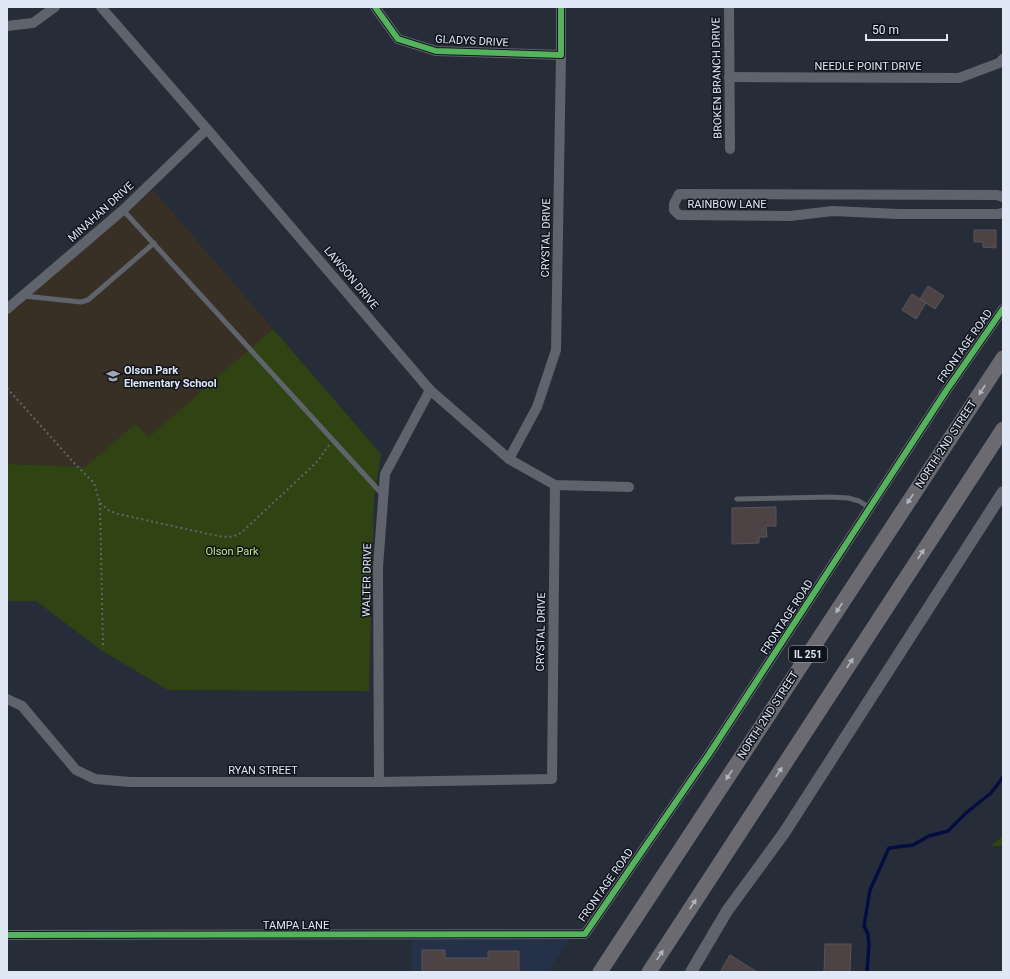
<svg xmlns="http://www.w3.org/2000/svg" width="1010" height="979" font-family="Roboto,sans-serif">
	<style>
		.built { fill: #253148 }
		.education { fill: #393025 }
		.green { fill: #304312 }
		.lines { fill: none; stroke-linecap: round; stroke-linejoin: round }
		.stream { stroke: #040d42; stroke-width: 3.5 }
		.building { fill: #4d4345; stroke: #585559 }
		.path { stroke: #62656e; stroke-width: 2; stroke-dasharray: 2 3; stroke-linecap: butt }
		.service { stroke: #5f636c; stroke-width: 5 }
		.minor { stroke: #5f636c; stroke-width: 10 }
		.tertiary { stroke: #5f636c; stroke-width: 12 }
		.primary { stroke: #6c6a71; stroke-width: 15 }
		.cycleway-casing { stroke: #0f131c; stroke-width: 8 }
		.cycleway { stroke: #56b35d; stroke-width: 6 }
		.oneway { fill: #b2b6c0 }
		.labels { text-anchor: middle; dominant-baseline: central; stroke-width: 3; stroke-linejoin: round; paint-order: stroke }
		.shield { fill: #0f131c; stroke: #a2a8b4; stroke-width: 1 }
		.shield-label { font-size: 10px; font-weight: bold; fill: #e1e8f5 }
		.street-label { font-size: 11px; fill: #e1e8f5; stroke: #0f131c }
		.poi-label { font-size: 11px; font-weight: bold; fill: #e1e8f5; stroke: #0f131c; text-anchor: start }
		.park-label { font-size: 11px; fill: #bfea83; stroke: #0f131c }
	</style>
	<rect width="100%" height="100%" fill="#272d38"/>
	<polygon class="built" points="570,938 548,972 412,972 412,939"/>
	<polygon class="education" points="153,190 273,329 149,438 135,424 85,467 7,464 7,313 13,310"/>
	<g class="green">
		<polygon points="273,329 381,454 374,499 369,691 168,690 101,650 36,601 7,601 7,464 85,467 135,424 149,437"/>
		<polygon points="1003,836 1003,846 990,846"/>
	</g>
	<g class="lines">
		<polyline class="stream" points="867,972 869,945 868,934 864,926 870,890 889,848 913,845 929,836 948,831 966,813 991,793 1003,777"/>
	</g>
	<g class="building">
		<polygon points="974,230 996,230 996,248 983,247 983,242 974,242"/>
		<polygon points="928,286 944,296 935,309 920,299"/>
		<polygon points="912,294 926,303 916,319 902,310"/>
		<polygon points="776,507 776,526 766,526 767,537 759,537 759,543 732,544 732,508"/>
		<polygon points="825,944 851,944 850,972 824,972"/>
		<polygon points="422,950 445,950 445,958 488,958 488,951 519,951 519,972 422,972"/>
		<polygon points="730,955 757,972 720,972"/>
	</g>
	<g class="lines">
		<g class="path">
			<path d="M 7,388 L 75,464 L 94,483 L 100,503 L 108,510 L 118,514 L 213,535 C 225,537 232,539 242,532 L 317,462 L 329,445"/>
			<polyline points="100,503 103,647"/>
		</g>
		<g class="service">
			<polyline points="123,210 383,495"/>
			<polyline points="24,296 81,302 88,300 154,243"/>
			<polyline points="737,499 830,497 848,498 859,501 870,508"/>
		</g>
		<g class="minor">
			<polyline points="101,7 207,129 430,390 509,459 555,485 629,487"/>
			<polyline points="375,7 398,39 436,51 561,55"/>
			<polyline points="729,7 730,149"/>
			<polyline points="7,26 33,23 55,7"/>
			<polyline points="729,77 959,78 999,63 1003,59"/>
			<polyline points="1003,197 997,195 679,194 674,204 674,210 679,215 790,216 833,211 898,214 998,214 1003,213"/>
			<polyline points="7,309 123,210 207,129"/>
			<polyline points="509,459 537,407 556,350 561,55 561,7"/>
			<polyline points="7,699 22,706 76,770 95,779 130,782 379,782 552,779 555,485"/>
			<polyline points="379,782 378,567 385,474 430,390"/>
			<polyline points="7,935 585,934 709,754 946,391 1003,309"/>
		</g>
		<polyline class="tertiary" points="691,972 727,911 784,833 1003,492"/>
		<g class="primary">
			<polyline points="600,972 1003,358"/>
			<polyline points="649,972 1003,429"/>
		</g>
		<g class="cycleway-casing">
			<g id="cycleway">
				<polyline points="375,7 398,39 436,51 561,55 561,7"/>
				<polyline points="7,935 585,934 709,754 946,391 1003,309"/>
			</g>
		</g>
		<use href="#cycleway" class="cycleway"/>
	</g>
	<defs><path id="oneway-solid" d="M-6-.8H1V-3.2L6.5 0L1 3.2V.8H-6Z"/></defs>
	<g class="oneway">
		<use href="#oneway-solid" transform="translate(982 390) rotate(123)"/>
		<use href="#oneway-solid" transform="translate(910 499) rotate(123)"/>
		<use href="#oneway-solid" transform="translate(921 554) rotate(-57)"/>
		<use href="#oneway-solid" transform="translate(839 608) rotate(123)"/>
		<use href="#oneway-solid" transform="translate(850 663) rotate(-57)"/>
		<use href="#oneway-solid" transform="translate(779 772) rotate(-57)"/>
		<use href="#oneway-solid" transform="translate(729 775) rotate(123)"/>
		<use href="#oneway-solid" transform="translate(693 904) rotate(-57)"/>
		<use href="#oneway-solid" transform="translate(660 955) rotate(-57)"/>
	</g>
	<defs>
		<g id="school-bare" transform="scale(1.08)"><path d="M0-5L7-2L0 1L-7-2ZM-4 1L0 2.5L4 1V4Q0 6-4 4Z" fill="#a0a7b3" stroke="#0f131c" stroke-width="2.5" paint-order="stroke"/></g>
	</defs>
	<g fill-rule="evenodd">
		<use href="#school-bare" x="113" y="376"/>
	</g>
	<g class="labels">
		<rect class="shield" x="789" y="646" width="38" height="16" rx="3"/>
		<g class="shield-label">
			<text x="808" y="654">IL 251</text>
		</g>
		<g class="street-label">
			<text transform="translate(472 41) rotate(3)">GLADYS DRIVE</text>
			<text x="868" y="66">NEEDLE POINT DRIVE</text>
			<text transform="translate(717 78) rotate(-91)">BROKEN BRANCH DRIVE</text>
			<text x="727" y="204">RAINBOW LANE</text>
			<text transform="translate(101 212) rotate(-42)">MINAHAN DRIVE</text>
			<text transform="translate(546 238) rotate(-89)">CRYSTAL DRIVE</text>
			<text transform="translate(351 278) rotate(50)">LAWSON DRIVE</text>
			<text transform="translate(965 346) rotate(-55)">FRONTAGE ROAD</text>
			<text transform="translate(946 444) rotate(-57)">NORTH 2ND STREET</text>
			<text transform="translate(367 580) rotate(-89)">WALTER DRIVE</text>
			<text transform="translate(787 617) rotate(-57)">FRONTAGE ROAD</text>
			<text transform="translate(541 632) rotate(-89)">CRYSTAL DRIVE</text>
			<text transform="translate(768 715) rotate(-57)">NORTH 2ND STREET</text>
			<text x="263" y="770">RYAN STREET</text>
			<text transform="translate(606 885) rotate(-55)">FRONTAGE ROAD</text>
			<text x="296" y="925">TAMPA LANE</text>
		</g>
		<g class="poi-label">
			<text x="124" y="370">Olson Park<tspan x="124" dy="13">Elementary School</tspan></text>
		</g>
		<g class="park-label">
			<text x="232" y="551">Olson Park</text>
		</g>
	</g>
	<rect width="1010" height="979" fill="none" stroke="#e1e8f5" stroke-width="16"/>
	<path d="M866 34v6h81v-6" fill="none" stroke="#e1e8f5" stroke-width="2"/>
	<text x="872" y="34" font-size="12" fill="#e1e8f5" stroke="#0f131c" stroke-width="3" paint-order="stroke">50 m</text>
</svg>
